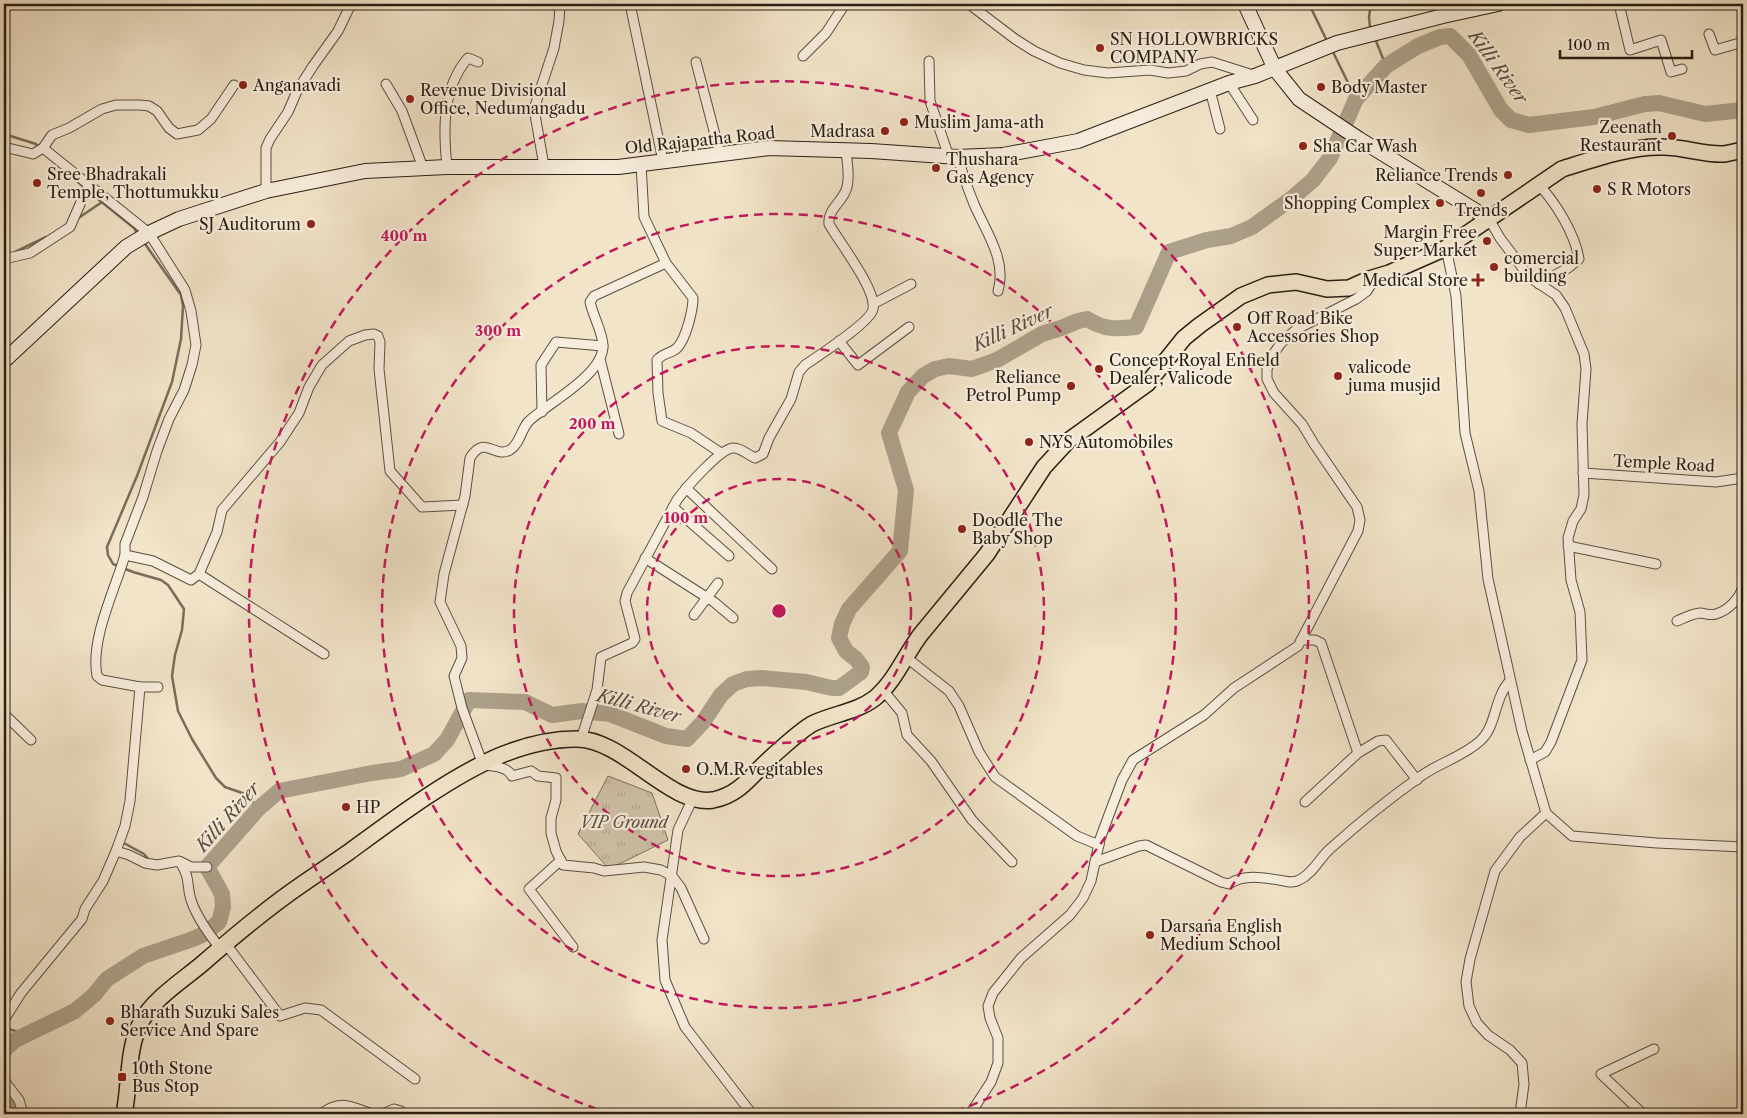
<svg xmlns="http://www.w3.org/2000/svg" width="1747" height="1118" font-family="'Libre Caslon Text',serif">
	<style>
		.park { fill: url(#park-tufts); stroke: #7c715f }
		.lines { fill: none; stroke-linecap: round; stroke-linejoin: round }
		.stream { stroke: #786d5b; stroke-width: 2.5 }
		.river { stroke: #ada18b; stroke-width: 16 }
		.street-casing { stroke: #5a5041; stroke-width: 11 }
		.secondary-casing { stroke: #281f14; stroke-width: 16 }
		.primary-casing { stroke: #281f14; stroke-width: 18 }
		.street { stroke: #f7eddc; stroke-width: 9 }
		.secondary { stroke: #f7eddc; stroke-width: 14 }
		.primary { stroke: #f2e4c9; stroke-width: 15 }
		.ring { fill: none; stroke: #c2185b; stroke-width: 2.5; stroke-dasharray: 9 6 }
		.poi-dot { fill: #8f2418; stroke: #f7eddc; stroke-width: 2 }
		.labels { text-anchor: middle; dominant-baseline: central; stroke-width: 4.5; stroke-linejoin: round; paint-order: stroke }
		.poi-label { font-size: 16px; fill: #281f14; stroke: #f7eddc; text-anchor: start }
		.street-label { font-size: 16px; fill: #281f14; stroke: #f7eddc }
		.park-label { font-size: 16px; font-style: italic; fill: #5a5041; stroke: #f7eddc }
		.water-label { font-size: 18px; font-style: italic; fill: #574c3e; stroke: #f7eddc }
		.centre { fill: #c2185b; stroke: #f7eddc; stroke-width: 2.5 }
		.ring-label { font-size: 15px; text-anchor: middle; font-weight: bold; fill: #c2185b; stroke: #f7eddc; stroke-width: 4.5; stroke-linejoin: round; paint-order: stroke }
	</style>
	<defs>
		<pattern id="park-tufts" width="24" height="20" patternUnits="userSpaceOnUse" patternTransform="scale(1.25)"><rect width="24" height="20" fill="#d0c3aa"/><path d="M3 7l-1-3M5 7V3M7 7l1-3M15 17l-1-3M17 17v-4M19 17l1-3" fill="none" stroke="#b3a791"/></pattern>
	</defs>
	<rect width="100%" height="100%" fill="#f2e4c9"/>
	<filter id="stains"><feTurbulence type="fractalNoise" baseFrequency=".004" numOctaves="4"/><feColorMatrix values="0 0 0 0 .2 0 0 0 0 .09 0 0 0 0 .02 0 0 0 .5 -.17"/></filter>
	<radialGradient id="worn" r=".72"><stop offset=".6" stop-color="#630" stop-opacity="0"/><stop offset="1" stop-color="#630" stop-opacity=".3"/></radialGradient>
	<polygon class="park" points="608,776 652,793 668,840 609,869 578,834"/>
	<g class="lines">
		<g class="stream">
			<polyline points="1309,4 1327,41"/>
			<polyline points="1370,27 1369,17 1371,4"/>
			<polyline points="1376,41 1386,66"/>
			<polyline points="1332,50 1356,99"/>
			<polyline points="4,134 36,144 39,148"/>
			<polyline points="48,157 84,187"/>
			<polyline points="88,191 134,228 138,235"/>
			<polyline points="77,219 102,202"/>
			<polyline points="143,241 181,295 183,306 181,339 172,382 137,476 107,547 108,555 113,564 133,572 161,580 168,585 184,609 182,630 175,655 172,676 178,711 192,739 216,778 225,787 248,795 258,809"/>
			<polyline points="15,252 46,237"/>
			<polyline points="122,842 144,854 149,860"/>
			<polyline points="4,1010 15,996"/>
			<polyline points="4,1023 4,1028 27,1034"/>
		</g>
		<g class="river">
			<path d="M 4,1050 L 15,1040 L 75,1011 L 94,995 L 107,979 L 143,956 L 193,939 L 204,934 L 219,922 L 223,907 L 222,894 L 207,867 L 258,809 L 279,791 L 372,773 L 401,769 L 434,754 L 447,740 L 469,700 L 525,702 L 552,715 L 582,711 L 610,714 L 666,736 L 687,739 L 703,722 L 721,695 L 733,684 L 747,679 L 761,678 L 806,682 L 832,688 L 839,688 L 861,672 L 862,667 L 856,659 L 846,651 L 839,638 L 842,624 L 849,609 L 900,551 L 906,490 L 889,433 L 908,392 L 923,376 L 935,369 L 949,366 L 972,369 L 997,360 L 1042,334 L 1061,328 L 1078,321 L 1087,319 C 1105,330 1115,329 1136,327 L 1169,252 L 1207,240 L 1231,236 L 1252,227 L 1291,199 L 1313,180 L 1330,158 L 1356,99 L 1386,66 L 1418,46 L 1440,37 L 1450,36 L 1469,55 L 1501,110 L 1511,120 L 1529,125 L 1594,117 L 1645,104 L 1659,103 L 1705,114 L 1743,110"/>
			<polyline points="4,1091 13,1114"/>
		</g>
		<g class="street-casing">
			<g id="street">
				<polyline points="630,4 663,161"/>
				<polyline points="969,4 1015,39 1034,51 1060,63 1084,70 1108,73 1150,70 1168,73 1186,71 1200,64 1212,62 1253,75"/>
				<polyline points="1619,4 1630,50 1661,40 1671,72 1682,69"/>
				<polyline points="1740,4 1743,12"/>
				<polyline points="1709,34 1715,50 1743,42"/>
				<polyline points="803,56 826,33 845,4"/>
				<polyline points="929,61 930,101 949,157"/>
				<polyline points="696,62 720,154"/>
				<polyline points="1229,83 1253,120"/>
				<polyline points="386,84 402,111 423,168"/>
				<polyline points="1210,90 1220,129"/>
				<polyline points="4,147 33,154 43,148"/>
				<path d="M 43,148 L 149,233 L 185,290 L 191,311 L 196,345 L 192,365 L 184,390 L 169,419 L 157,451 L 143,497 L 125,544 L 125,555 C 115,590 90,639 97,676 L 102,680 L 140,687 L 130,801 L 125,826 L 116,851"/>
				<polyline points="43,148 52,135 69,128 102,109 116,105 140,105 149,106 157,111 169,128 177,134 198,130 211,119 234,85"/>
				<path d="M 958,157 C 962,173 968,189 974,204 C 986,232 1007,260 998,291"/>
				<path d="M 641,164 L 644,217 L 666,263 L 693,298 C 693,310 686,339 677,348 C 671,354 664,352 657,360 L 658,393 L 662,421 L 691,433 L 721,453"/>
				<polyline points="544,166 534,109 554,48 559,21 560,4"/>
				<path d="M 447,167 C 443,130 442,88 468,58 L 478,62"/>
				<path d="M 1539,185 C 1556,203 1575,234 1579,259 L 1568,268 L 1539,284"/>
				<polyline points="266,191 266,148 270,139 288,112 297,91 313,66 338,31 351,4"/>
				<polyline points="1489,219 1500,238 1524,270 1535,281 1556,295 1565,308 1584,354 1586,369 1582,424 1584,495 1581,509 1573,521 1568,538 1571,580 1580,612 1582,660 1551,742 1545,752 1530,760"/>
				<polyline points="1446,248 1456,296 1465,433 1479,491 1488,579 1522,731 1546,813 1572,836 1657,843 1743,847"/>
				<polyline points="4,259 30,253 70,227 88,186"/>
				<path d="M 666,263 L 594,296 L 590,302 C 593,316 603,333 603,346 C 603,375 548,403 529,421 C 521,429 520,444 510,450 C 494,459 485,434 470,458 L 465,496 L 444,574 L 440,602 L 461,646 L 462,658 L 454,676 L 462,708 L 483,765 C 492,766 507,766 512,776 L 531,771 L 538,776 L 556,778 L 556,800 L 551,818 L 551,833 L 556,851 L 563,865 L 594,868 L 604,871 L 644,867 L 661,870 L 672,876 L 681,888 L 704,939"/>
				<polyline points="873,304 911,284"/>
				<polyline points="839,341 858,365 909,327"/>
				<polyline points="600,359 619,434"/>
				<polyline points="542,412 541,365 556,342 603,346"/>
				<polyline points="1583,473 1716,482 1743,478"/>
				<polyline points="686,488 772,569"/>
				<polyline points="673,507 729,556"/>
				<polyline points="1568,546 1656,564"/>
				<polyline points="125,555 153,561 191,580 199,574 217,532 222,510 280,442 299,413 309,387 322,365 349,341 365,335 374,334 378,336 380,342 379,369 390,471 422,507 463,505"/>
				<polyline points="645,558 714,602 733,618"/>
				<polyline points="199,574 324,654"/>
				<polyline points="694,615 718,583"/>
				<path d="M 1677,621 C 1684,618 1691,614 1700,613 C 1705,613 1710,616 1716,614 C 1729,610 1740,598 1743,586"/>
				<polyline points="1301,640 1315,640 1321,643 1358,753 1305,802"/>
				<polyline points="907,658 949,691 959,706 979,752 995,777 1077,836 1099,845"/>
				<polyline points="140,687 158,687"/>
				<polyline points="883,690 902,713 907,735 931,761 972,820 1012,862"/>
				<polyline points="4,714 31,740"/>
				<path d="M 581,739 L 597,690 L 601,657 L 632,643 L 635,639 L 625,601 L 627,593 L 677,500 C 685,489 721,447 734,448 C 741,448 748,455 755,458 L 763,454 L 769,438 L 791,399 L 799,372 L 805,365 C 818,356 871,322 873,309 C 877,290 839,242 829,224 C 827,209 844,201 847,187 C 850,176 847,162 846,151"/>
				<polyline points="1358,753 1378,741 1386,740 1417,780"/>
				<polyline points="693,798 678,830 662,940 665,980 685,1027 752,1114"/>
				<polyline points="561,860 529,889 573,947"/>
				<path d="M 180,862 C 191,879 186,884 191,900 C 197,918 208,933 220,948"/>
				<path d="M 1095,862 L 1139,846 L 1146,845 L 1221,882 L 1229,884 C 1245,873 1266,878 1284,881 C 1290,882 1294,883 1299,880 C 1313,874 1320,857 1331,848 C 1359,823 1390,798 1421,776 C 1439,763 1464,756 1480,741 C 1497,726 1494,697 1510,681"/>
				<polyline points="226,944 280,1016 305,1008 321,1010 415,1079"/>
				<polyline points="4,1020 21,993 82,919 85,909 103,881 116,851 129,855 145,863 157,865 179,861 191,867 207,867"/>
				<polyline points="4,1077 6,1083 19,1100 23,1114"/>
				<path d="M 321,1114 C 342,1098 352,1108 373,1114"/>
				<polyline points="382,1114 394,1109 401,1111"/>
				<polyline points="970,1114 991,1082 998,1063 998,1038 990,1018 988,1006 993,993 1021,958 1070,915 1083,898 1091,881 1100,839 1107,820 1122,780 1133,760 1204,715 1234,688 1298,646 1358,531 1360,520 1357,507 1314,444 1302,424 1274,393 1267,379 1267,369 1272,356 1281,343 1297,329 1356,299 1367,291 1375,278"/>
				<polyline points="1520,1114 1524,1084 1522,1063 1510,1050 1488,1035 1477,1023 1469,1006 1466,982 1470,959 1495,871 1520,837 1546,813"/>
				<polyline points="1643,1114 1601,1074 1654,1049"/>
			</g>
		</g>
		<g class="secondary-casing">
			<g id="secondary">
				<polyline points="1245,4 1275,69 1299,99 1359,139 1489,219"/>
				<polyline points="4,361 126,247 149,233 179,219 266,191 365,171 447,167 618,167 769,148 871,151 958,157 1003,155 1078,141 1229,83 1255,76 1337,43 1443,16 1498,4"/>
			</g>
		</g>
		<g class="primary-casing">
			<path id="primary" d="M 124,1114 C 130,1085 127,1048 141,1022 C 153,999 183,980 202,964 C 234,936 266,909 301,885 C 317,874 333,863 349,852 C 394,819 448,778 499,756 C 523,746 551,739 576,739 C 623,738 670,807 713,800 C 734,796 746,783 760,768 C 771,757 800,731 812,724 C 832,714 857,712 875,698 C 896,680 905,655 921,634 L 987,554 L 1044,467 L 1068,441 L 1147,384 L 1184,338 L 1200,325 L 1241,296 L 1268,285 L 1296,282 L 1327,289 L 1349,288 L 1369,279 L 1389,273 L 1446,248 L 1562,169 C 1594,159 1630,146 1663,147 C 1684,147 1704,155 1724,154 C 1731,153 1737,151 1743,150"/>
		</g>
		<use href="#street" class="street"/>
		<use href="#secondary" class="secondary"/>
		<use href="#primary" class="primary"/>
	</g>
	<g class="ring">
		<circle cx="779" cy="611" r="132"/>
		<circle cx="779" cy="611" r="265"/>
		<circle cx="779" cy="611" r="397"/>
		<path d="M611 1114A530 530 0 1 1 947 1114"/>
	</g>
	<g class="poi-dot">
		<circle cx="1100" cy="48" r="5"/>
		<circle cx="243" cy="85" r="5"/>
		<circle cx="1321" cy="87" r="5"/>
		<circle cx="410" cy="99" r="5"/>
		<circle cx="904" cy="122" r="5"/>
		<circle cx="885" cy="131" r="5"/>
		<circle cx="1672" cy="136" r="5"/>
		<circle cx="1303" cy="146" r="5"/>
		<circle cx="936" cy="168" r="5"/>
		<circle cx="1508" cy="175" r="5"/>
		<circle cx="37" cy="183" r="5"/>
		<circle cx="1597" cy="189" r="5"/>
		<circle cx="1481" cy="193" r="5"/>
		<circle cx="1440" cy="203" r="5"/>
		<circle cx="311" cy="224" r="5"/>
		<circle cx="1487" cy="241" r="5"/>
		<circle cx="1494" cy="267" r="5"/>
		<path d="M1475.5 272.5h5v5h5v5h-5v5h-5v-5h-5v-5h5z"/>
		<circle cx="1237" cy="327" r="5"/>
		<circle cx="1099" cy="369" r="5"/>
		<circle cx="1338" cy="376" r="5"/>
		<circle cx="1071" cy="386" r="5"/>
		<circle cx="1029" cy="442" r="5"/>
		<circle cx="962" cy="529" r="5"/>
		<circle cx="686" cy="769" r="5"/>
		<circle cx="346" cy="807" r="5"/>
		<circle cx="1150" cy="935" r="5"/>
		<circle cx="110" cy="1021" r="5"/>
		<rect x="117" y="1072" width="10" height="10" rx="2.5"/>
	</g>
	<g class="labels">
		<g class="poi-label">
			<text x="1110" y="39">SN HOLLOWBRICKS<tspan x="1110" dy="18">COMPANY</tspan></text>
			<text x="253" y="85">Anganavadi</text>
			<text x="1331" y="87">Body Master</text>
			<text x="420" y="90">Revenue Divisional<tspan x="420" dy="18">Office, Nedumangadu</tspan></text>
			<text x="914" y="122">Muslim Jama-ath</text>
			<text x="1662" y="127" text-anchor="end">Zeenath<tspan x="1662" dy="18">Restaurant</tspan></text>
			<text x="875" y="131" text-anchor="end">Madrasa</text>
			<text x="1313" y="146">Sha Car Wash</text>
			<text x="946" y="159">Thushara<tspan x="946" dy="18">Gas Agency</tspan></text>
			<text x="47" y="174">Sree Bhadrakali<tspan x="47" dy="18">Temple, Thottumukku</tspan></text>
			<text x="1498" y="175" text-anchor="end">Reliance Trends</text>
			<text x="1607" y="189">S R Motors</text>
			<text x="1430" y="203" text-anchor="end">Shopping Complex</text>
			<text x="1481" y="210" text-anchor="middle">Trends</text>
			<text x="301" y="224" text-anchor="end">SJ Auditorum</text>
			<text x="1477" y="232" text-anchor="end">Margin Free<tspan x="1477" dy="18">Super Market</tspan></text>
			<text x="1504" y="258">comercial<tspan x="1504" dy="18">building</tspan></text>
			<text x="1468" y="280" text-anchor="end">Medical Store</text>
			<text x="1247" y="318">Off Road Bike<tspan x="1247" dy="18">Accessories Shop</tspan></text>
			<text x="1109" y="360">Concept Royal Enfield<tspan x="1109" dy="18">Dealer, Valicode</tspan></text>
			<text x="1348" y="367">valicode<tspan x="1348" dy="18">juma musjid</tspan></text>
			<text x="1061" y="377" text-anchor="end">Reliance<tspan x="1061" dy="18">Petrol Pump</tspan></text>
			<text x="1039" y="442">NYS Automobiles</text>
			<text x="972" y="520">Doodle The<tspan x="972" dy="18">Baby Shop</tspan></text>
			<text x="696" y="769">O.M.R vegitables</text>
			<text x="356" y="807">HP</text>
			<text x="1160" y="926">Darsana English<tspan x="1160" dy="18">Medium School</tspan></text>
			<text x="120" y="1012">Bharath Suzuki Sales<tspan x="120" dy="18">Service And Spare</tspan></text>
			<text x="132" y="1068">10th Stone<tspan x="132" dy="18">Bus Stop</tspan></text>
		</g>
		<g class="street-label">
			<text transform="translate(700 140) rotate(-6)">Old Rajapatha Road</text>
			<text transform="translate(1664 463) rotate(3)">Temple Road</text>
		</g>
		<g class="park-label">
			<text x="624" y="822">VIP Ground</text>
		</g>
		<g class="water-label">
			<text transform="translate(1498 67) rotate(54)">Killi River</text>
			<text transform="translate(1013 328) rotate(-25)">Killi River</text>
			<text transform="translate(639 706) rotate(15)">Killi River</text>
			<text transform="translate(228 817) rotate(-48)">Killi River</text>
		</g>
	</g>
	<circle cx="779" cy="611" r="8" class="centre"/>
	<g class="ring-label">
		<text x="404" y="241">400 m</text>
		<text x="498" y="336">300 m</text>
		<text x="592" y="429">200 m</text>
		<text x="686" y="523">100 m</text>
	</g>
	<rect width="1747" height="1118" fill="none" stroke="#f2e4c9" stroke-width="20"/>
	<rect x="5" y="5" width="1737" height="1108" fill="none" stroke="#281f14" stroke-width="2.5"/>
	<rect x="10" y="10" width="1727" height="1098" fill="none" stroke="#281f14"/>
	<path d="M1560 50v8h132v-8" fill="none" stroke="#281f14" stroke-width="2.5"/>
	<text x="1567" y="50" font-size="15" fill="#281f14" stroke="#f7eddc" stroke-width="4" paint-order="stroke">100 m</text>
	<rect width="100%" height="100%" filter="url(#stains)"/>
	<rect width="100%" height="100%" fill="url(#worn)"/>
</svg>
